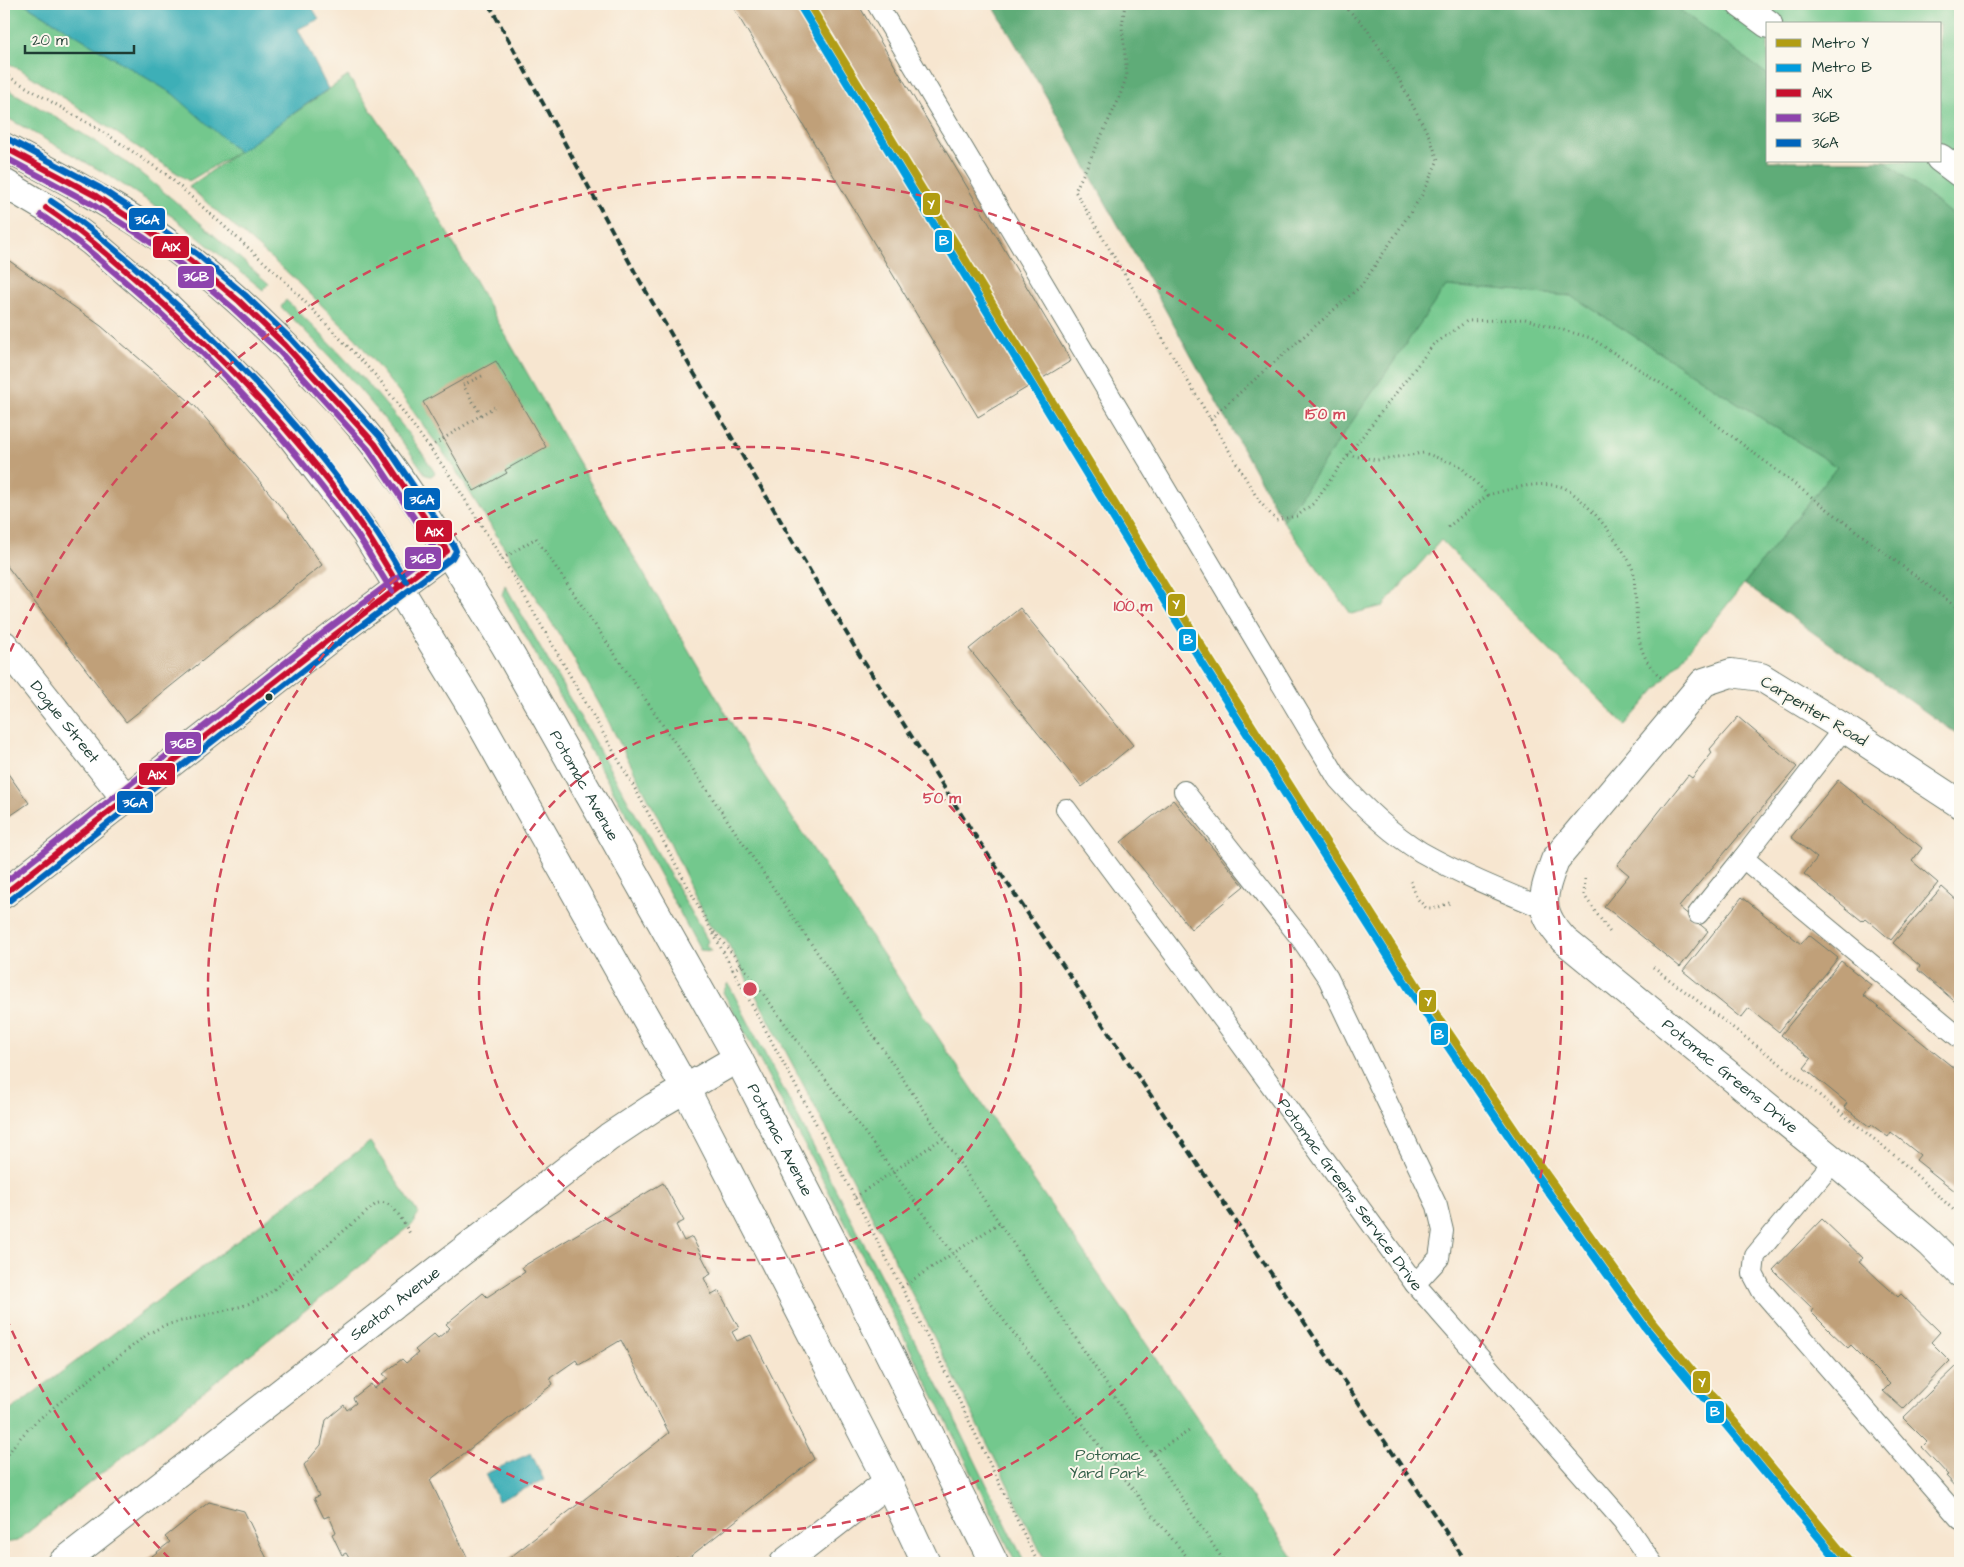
<svg xmlns="http://www.w3.org/2000/svg" width="1964" height="1567" font-family="'Architects Daughter',sans-serif">
	<style>
		.green { fill: #73c88d; stroke: #498260 }
		.forest { fill: #5eac78; stroke: #3e7456 }
		.water { fill: #3eafb7; stroke: #2e7676 }
		.building { fill: #c0a079 }
		.lines { fill: none; stroke-linecap: round; stroke-linejoin: round }
		.service-casing { stroke: #6b786b; stroke-width: 22 }
		.minor-casing { stroke: #6b786b; stroke-width: 30 }
		.tertiary-casing { stroke: #6b786b; stroke-width: 30 }
		.motorway-casing { stroke: #6b786b; stroke-width: 30 }
		.path { stroke: #6b786b; stroke-width: 3; stroke-dasharray: 1 4; stroke-linecap: butt }
		.service { stroke: #fff; stroke-width: 20 }
		.minor { stroke: #fff; stroke-width: 28 }
		.tertiary { stroke: #fff; stroke-width: 28 }
		.motorway { stroke: #fff; stroke-width: 28 }
		.rail { stroke: #1f3d34; stroke-width: 4; stroke-dasharray: 8 4; stroke-linecap: butt }
		.bus-1-casing { stroke: #fbf7ec; stroke-width: 10 }
		.bus-2-casing { stroke: #fbf7ec; stroke-width: 10 }
		.bus-3-casing { stroke: #fbf7ec; stroke-width: 10 }
		.bus-1 { stroke: #c8102e; stroke-width: 6 }
		.bus-2 { stroke: #8e44ad; stroke-width: 6 }
		.bus-3 { stroke: #0065bd; stroke-width: 6 }
		.metro-1-casing { stroke: #fbf7ec; stroke-width: 11 }
		.metro-2-casing { stroke: #fbf7ec; stroke-width: 11 }
		.metro-1 { stroke: #b19d12; stroke-width: 8 }
		.metro-2 { stroke: #009cde; stroke-width: 8 }
		.ring { fill: none; stroke: #d1495b; stroke-width: 2.5; stroke-dasharray: 9 6 }
		.bus-dot { fill: #1f3d34; stroke: #fbf7ec; stroke-width: 2 }
		.labels { text-anchor: middle; dominant-baseline: central; stroke-width: 4; stroke-linejoin: round; paint-order: stroke }
		.street-label { font-size: 16px; fill: #1f3d34; stroke: #fbf7ec }
		.park-label { font-size: 16px; fill: #34604a; stroke: #fbf7ec }
		.centre { fill: #d1495b; stroke: #fbf7ec; stroke-width: 2.5 }
		.ring-label { font-size: 15px; text-anchor: middle; font-weight: bold; fill: #d1495b; stroke: #fbf7ec; stroke-width: 4; stroke-linejoin: round; paint-order: stroke }
		.line-badge { stroke: #fbf7ec; stroke-width: 2 }
		.badge-label { font-size: 14px; text-anchor: middle; font-weight: bold; fill: #fff }
	</style>
	<rect width="100%" height="100%" fill="#fbf7ec"/>
	<filter id="ink" filterUnits="userSpaceOnUse"><feTurbulence type="fractalNoise" baseFrequency=".02" numOctaves="2"/><feDisplacementMap in="SourceGraphic" scale="10" xChannelSelector="R" yChannelSelector="G"/><feConvolveMatrix kernelMatrix="1 2 1 2 8 2 1 2 1" color-interpolation-filters="sRGB"/></filter>
	<filter id="wash" filterUnits="userSpaceOnUse"><feTurbulence type="fractalNoise" baseFrequency=".0096" numOctaves="4" result="noise"/><feDisplacementMap in="SourceGraphic" scale="20" xChannelSelector="R" yChannelSelector="G"/><feGaussianBlur stdDeviation="1.12" result="paint"/><feColorMatrix in="noise" values="0 0 0 0 0 0 0 0 0 0 0 0 0 0 0 0 0 1.4 0 .05"/><feComposite in="paint" operator="in"/></filter>
	<g filter="url(#wash)">
		<rect width="100%" height="100%" fill="#f7e6d0"/>
		<g class="green">
			<path d="M 4,4 L 25,4 L 173,94 L 243,149 L 348,76 L 412,171 L 575,457 L 751,756 L 1013,1150 L 1297,1563 L 1046,1563 C 944,1353 837,1145 726,940 L 709,925 L 659,819 L 600,705 L 567,647 L 453,466 L 407,403 L 356,339 L 296,280 L 189,187 L 238,152 L 189,181 L 20,69 L 4,61 Z"/>
			<polygon points="1581,4 1960,4 1960,288 1808,161 1940,161 1940,24 1768,24 1768,132"/>
			<path d="M 4,87 C 49,114 97,140 139,172 C 184,207 226,246 269,284 L 263,290 L 173,217 L 108,175 L 4,116 Z"/>
			<polygon points="1446,286 1572,296 1837,467 1707,630 1625,725 1441,540 1383,606 1351,614 1283,521"/>
			<path d="M 286,300 C 341,353 395,408 435,473 L 431,476 L 426,475 C 384,413 334,359 281,307 Z"/>
			<polygon points="505,585 708,941 706,945 711,951 700,950 636,831 502,595"/>
			<path d="M 728,983 L 946,1401 L 1025,1563 L 1016,1563 C 923,1370 824,1180 723,992 Z"/>
			<polygon points="370,1142 418,1213 413,1224 17,1541 4,1543 4,1415"/>
		</g>
		<polygon class="forest" points="992,4 1672,4 1768,75 1768,161 1885,161 1891,166 1960,221 1960,736 1744,584 1837,467 1572,296 1446,286 1283,521 1049,101"/>
		<g class="water">
			<polygon points="25,4 310,4 319,19 298,29 328,89 239,152 173,94"/>
			<polygon points="531,1453 544,1480 498,1501 485,1474"/>
		</g>
		<g id="blocks">
			<g class="building">
				<polygon points="731,4 858,4 1071,361 978,417"/>
				<polygon points="4,257 101,326 195,406 262,484 289,517 322,565 126,722 4,562"/>
				<polygon points="496,361 546,447 505,470 507,473 474,491 423,402"/>
				<polygon points="1020,608 1133,745 1082,787 969,649"/>
				<polygon points="1738,717 1797,767 1679,907 1708,931 1680,967 1604,906 1629,875 1617,865 1688,775 1692,778 1712,753 1710,749"/>
				<polygon points="4,768 29,803 4,820"/>
				<polygon points="1838,780 1922,848 1912,861 1938,883 1891,940 1865,918 1862,921 1804,874 1817,858 1791,837"/>
				<polygon points="1173,800 1244,886 1191,929 1121,842"/>
				<polygon points="1942,887 1960,903 1960,1006 1918,970 1920,966 1893,943"/>
				<polygon points="1742,897 1801,944 1809,935 1838,958 1779,1032 1749,1008 1741,1018 1683,971"/>
				<polygon points="1841,961 1871,985 1863,995 1960,1073 1960,1195 1916,1160 1920,1155 1891,1132 1888,1137 1872,1125 1870,1127 1844,1107 1847,1103 1804,1068 1811,1059 1781,1035"/>
				<polygon points="663,1183 684,1221 676,1225 684,1241 692,1237 711,1274 704,1278 712,1295 719,1291 739,1328 732,1332 737,1341 751,1335 814,1459 682,1563 677,1557 669,1563 503,1563 669,1433 621,1340 579,1365 576,1360 550,1378 553,1384 430,1480 470,1563 352,1563 346,1553 342,1555 332,1534 336,1532 329,1516 324,1518 314,1498 319,1496 304,1465 321,1445 326,1420 344,1405 347,1410 356,1403 353,1398 371,1384 374,1389 388,1378 383,1374 402,1359 406,1363 418,1353 415,1350 434,1334 438,1338 450,1328 446,1324 483,1293 487,1297 525,1272 522,1267"/>
				<polygon points="1822,1219 1863,1258 1859,1261 1879,1280 1898,1297 1901,1294 1940,1332 1931,1342 1950,1361 1903,1409 1883,1391 1890,1384 1851,1345 1848,1348 1829,1330 1811,1312 1813,1309 1773,1270"/>
				<polygon points="1957,1366 1960,1370 1960,1491 1946,1476 1948,1475 1922,1447 1927,1442 1903,1418"/>
				<polygon points="209,1502 244,1511 269,1563 143,1563 170,1542 165,1537"/>
			</g>
		</g>
	</g>
	<g filter="url(#ink)">
		<use href="#blocks" fill-opacity="0" stroke="#6b786b" stroke-width="1"/>
		<g class="lines">
			<g class="service-casing">
				<g id="service">
					<path d="M 877,4 L 1338,779 C 1361,805 1392,834 1421,852 C 1460,874 1502,891 1543,908"/>
					<polyline points="1844,728 1743,858 1960,1038"/>
					<polyline points="1184,791 1302,940 1328,978 1437,1206 1443,1231 1439,1258 1415,1284"/>
					<path id="s1" d="M 1066,809 L 1225,1022 L 1415,1284 L 1623,1521 L 1652,1563"/>
					<polyline points="1698,914 1743,858"/>
					<polyline points="1834,1161 1755,1256 1753,1274 1762,1291 1960,1519"/>
				</g>
			</g>
			<g class="minor-casing">
				<g id="minor">
					<path id="s2" d="M 4,645 L 126,799"/>
					<path id="s3" d="M 1960,804 L 1844,728 L 1761,677 L 1731,673 L 1704,682 L 1555,860 C 1542,896 1536,910 1564,940 L 1834,1161 L 1930,1243 L 1960,1273"/>
					<path id="s4" d="M 62,1563 L 609,1137 L 654,1107 L 738,1058"/>
					<polyline points="784,1563 888,1482"/>
				</g>
			</g>
			<g class="tertiary-casing">
				<g id="tertiary">
					<path id="s5" d="M 4,147 C 53,173 102,198 148,229 C 209,271 264,322 314,376 C 335,398 356,420 374,444 C 395,470 414,499 432,527 C 460,571 487,614 513,659 L 738,1058 L 860,1295 L 994,1563"/>
					<polyline points="4,183 51,211 92,242 169,308 205,343 253,392 292,437 365,532 472,708 685,1088 888,1482 926,1563"/>
					<polyline points="4,894 332,637 447,551"/>
				</g>
			</g>
			<g class="motorway-casing">
				<g id="motorway">
					<polyline points="1741,4 1768,24"/>
					<polyline points="1940,158 1960,173"/>
				</g>
			</g>
			<g class="path">
				<polyline points="1125,4 1122,26 1127,75 1118,101 1075,191 1259,501 1276,520 1297,516 1314,503 1348,455 1433,345 1467,321 1525,319 1591,338 1671,390 1960,610"/>
				<polyline points="4,74 108,135 167,175 283,279 379,379 451,477 513,576 634,787 819,1129 937,1355 1038,1563"/>
				<polyline points="481,415 463,385 482,376"/>
				<polyline points="1210,419 1362,285 1422,195 1438,160 1430,138 1394,70 1365,26 1342,4"/>
				<polyline points="430,447 494,407"/>
				<path d="M 1348,455 L 1377,460 L 1424,453 L 1459,465 L 1488,495 C 1511,489 1535,481 1559,486 C 1581,491 1626,549 1633,570 C 1635,576 1634,583 1635,589 C 1638,624 1633,655 1663,679"/>
				<polyline points="1448,527 1488,495"/>
				<polyline points="502,559 536,538 943,1138 1225,1563"/>
				<polyline points="1585,879 1584,895 1611,934"/>
				<polyline points="1411,881 1416,897 1426,908 1436,908 1452,902"/>
				<polyline points="714,932 742,965 960,1263 1151,1513 1192,1563"/>
				<polyline points="1653,967 1778,1062 1900,1160 1960,1216"/>
				<polyline points="732,970 742,965"/>
				<polyline points="855,1197 943,1138"/>
				<polyline points="902,1287 999,1223"/>
				<polyline points="1154,1453 1189,1431"/>
				<path d="M 4,1463 C 16,1433 53,1408 77,1389 C 101,1371 124,1352 148,1334 L 165,1325 L 243,1306 L 266,1296 L 376,1204 C 393,1196 403,1224 411,1235"/>
				<polyline points="4,1545 9,1553"/>
			</g>
			<use href="#service" class="service"/>
			<use href="#minor" class="minor"/>
			<use href="#tertiary" class="tertiary"/>
			<use href="#motorway" class="motorway"/>
			<polyline class="rail" points="489,4 637,276 857,651 970,828 1467,1563"/>
			<g class="bus-1-casing">
				<g id="bus-1">
					<polyline points="4,147 96,196 148,230 191,261 239,301 285,345 375,444 447,551 332,637 4,894"/>
					<path d="M 46,208 C 83,232 116,262 149,291 C 229,363 304,442 365,531 C 377,549 387,568 399,586"/>
				</g>
			</g>
			<g class="bus-2-casing">
				<g id="bus-2">
					<polyline points="4,157 92,204 143,237 186,268 233,308 279,351 368,449 435,549 327,630 4,883"/>
					<path d="M 41,215 C 78,240 111,269 145,299 C 224,370 297,448 358,536 C 370,554 380,573 392,591"/>
				</g>
			</g>
			<g class="bus-3-casing">
				<g id="bus-3">
					<polyline points="8,139 100,188 153,223 197,254 245,295 291,339 381,438 454,546 456,551 452,558 337,644 9,901"/>
					<path d="M 51,201 C 89,226 123,256 157,287 C 237,358 312,438 372,526 C 385,544 395,563 406,581"/>
				</g>
			</g>
			<use href="#bus-1" class="bus-1"/>
			<use href="#bus-2" class="bus-2"/>
			<use href="#bus-3" class="bus-3"/>
			<g class="metro-1-casing">
				<polyline id="metro-1" points="809,4 1211,661 1418,987 1521,1139 1652,1322 1851,1563"/>
			</g>
			<g class="metro-2-casing">
				<polyline id="metro-2" points="802,9 1204,666 1411,992 1514,1144 1645,1327 1840,1563"/>
			</g>
			<use href="#metro-1" class="metro-1"/>
			<use href="#metro-2" class="metro-2"/>
		</g>
	</g>
	<g class="ring">
		<circle cx="750" cy="989" r="271"/>
		<circle cx="750" cy="989" r="542"/>
		<path d="M170 1559A813 813 0 0 1 4 1313M4 665A813 813 0 1 1 1330 1559"/>
	</g>
	<circle class="bus-dot" cx="269" cy="697" r="4.5"/>
	<g class="labels">
		<g class="street-label">
			<text transform="translate(1814 711) rotate(31)">Carpenter Road</text>
			<text stroke="none"><textPath href="#s2" startOffset="98">Dogue Street</textPath></text>
			<text stroke="none"><textPath href="#s5" startOffset="880">Potomac Avenue</textPath></text>
			<text stroke="none"><textPath href="#s3" startOffset="829">Potomac Greens Drive</textPath></text>
			<text stroke="none"><textPath href="#s5" startOffset="1285">Potomac Avenue</textPath></text>
			<text stroke="none"><textPath href="#s1" startOffset="479">Potomac Greens Service Drive</textPath></text>
			<text stroke="none"><textPath href="#s4" startOffset="422">Seaton Avenue</textPath></text>
		</g>
		<g class="park-label">
			<text x="1108" y="1455">Potomac<tspan x="1108" dy="18">Yard Park</tspan></text>
		</g>
	</g>
	<circle cx="750" cy="989" r="8" class="centre"/>
	<g class="ring-label">
		<text x="1325" y="419">150 m</text>
		<text x="1133" y="611">100 m</text>
		<text x="942" y="803">50 m</text>
	</g>
	<g class="line-badge">
		<rect x="922" y="192" width="19" height="24" rx="5" fill="#b19d12"/>
		<rect x="128" y="207" width="38" height="24" rx="5" fill="#0065bd"/>
		<rect x="934" y="229" width="19" height="24" rx="5" fill="#009cde"/>
		<rect x="152" y="235" width="38" height="24" rx="5" fill="#c8102e"/>
		<rect x="177" y="265" width="38" height="24" rx="5" fill="#8e44ad"/>
		<rect x="403" y="487" width="38" height="24" rx="5" fill="#0065bd"/>
		<rect x="415" y="519" width="38" height="24" rx="5" fill="#c8102e"/>
		<rect x="404" y="546" width="38" height="24" rx="5" fill="#8e44ad"/>
		<rect x="1167" y="593" width="19" height="24" rx="5" fill="#b19d12"/>
		<rect x="1178" y="628" width="19" height="24" rx="5" fill="#009cde"/>
		<rect x="164" y="731" width="38" height="24" rx="5" fill="#8e44ad"/>
		<rect x="138" y="762" width="38" height="24" rx="5" fill="#c8102e"/>
		<rect x="116" y="790" width="38" height="24" rx="5" fill="#0065bd"/>
		<rect x="1418" y="989" width="19" height="24" rx="5" fill="#b19d12"/>
		<rect x="1430" y="1022" width="19" height="24" rx="5" fill="#009cde"/>
		<rect x="1692" y="1370" width="19" height="24" rx="5" fill="#b19d12"/>
		<rect x="1705" y="1400" width="20" height="24" rx="5" fill="#009cde"/>
	</g>
	<g class="badge-label">
		<text x="931" y="209">Y</text>
		<text x="147" y="224">36A</text>
		<text x="944" y="245">B</text>
		<text x="171" y="251">A1X</text>
		<text x="196" y="281">36B</text>
		<text x="422" y="504">36A</text>
		<text x="434" y="536">A1X</text>
		<text x="423" y="563">36B</text>
		<text x="1176" y="609">Y</text>
		<text x="1188" y="644">B</text>
		<text x="183" y="748">36B</text>
		<text x="157" y="779">A1X</text>
		<text x="135" y="807">36A</text>
		<text x="1428" y="1006">Y</text>
		<text x="1439" y="1039">B</text>
		<text x="1702" y="1387">Y</text>
		<text x="1715" y="1416">B</text>
	</g>
	<rect width="1964" height="1567" fill="none" stroke="#fbf7ec" stroke-width="20"/>
	<rect x="1766" y="22" width="175" height="140" fill="#fbf7ec" stroke="#a3ada2"/>
	<rect x="1776" y="39" width="25" height="8" fill="#b19d12" stroke="#a3ada2"/>
	<text x="1812" y="48" font-size="15" fill="#1f3d34">Metro Y</text>
	<rect x="1776" y="64" width="25" height="8" fill="#009cde" stroke="#a3ada2"/>
	<text x="1812" y="72" font-size="15" fill="#1f3d34">Metro B</text>
	<rect x="1776" y="89" width="25" height="8" fill="#c8102e" stroke="#a3ada2"/>
	<text x="1812" y="98" font-size="15" fill="#1f3d34">A1X</text>
	<rect x="1776" y="114" width="25" height="8" fill="#8e44ad" stroke="#a3ada2"/>
	<text x="1812" y="122" font-size="15" fill="#1f3d34">36B</text>
	<rect x="1776" y="139" width="25" height="8" fill="#0065bd" stroke="#a3ada2"/>
	<text x="1812" y="148" font-size="15" fill="#1f3d34">36A</text>
	<path d="M25 45v8h109v-8" fill="none" stroke="#1f3d34" stroke-width="2.5"/>
	<text x="32" y="45" font-size="15" fill="#1f3d34" stroke="#fbf7ec" stroke-width="4" paint-order="stroke">20 m</text>
</svg>
